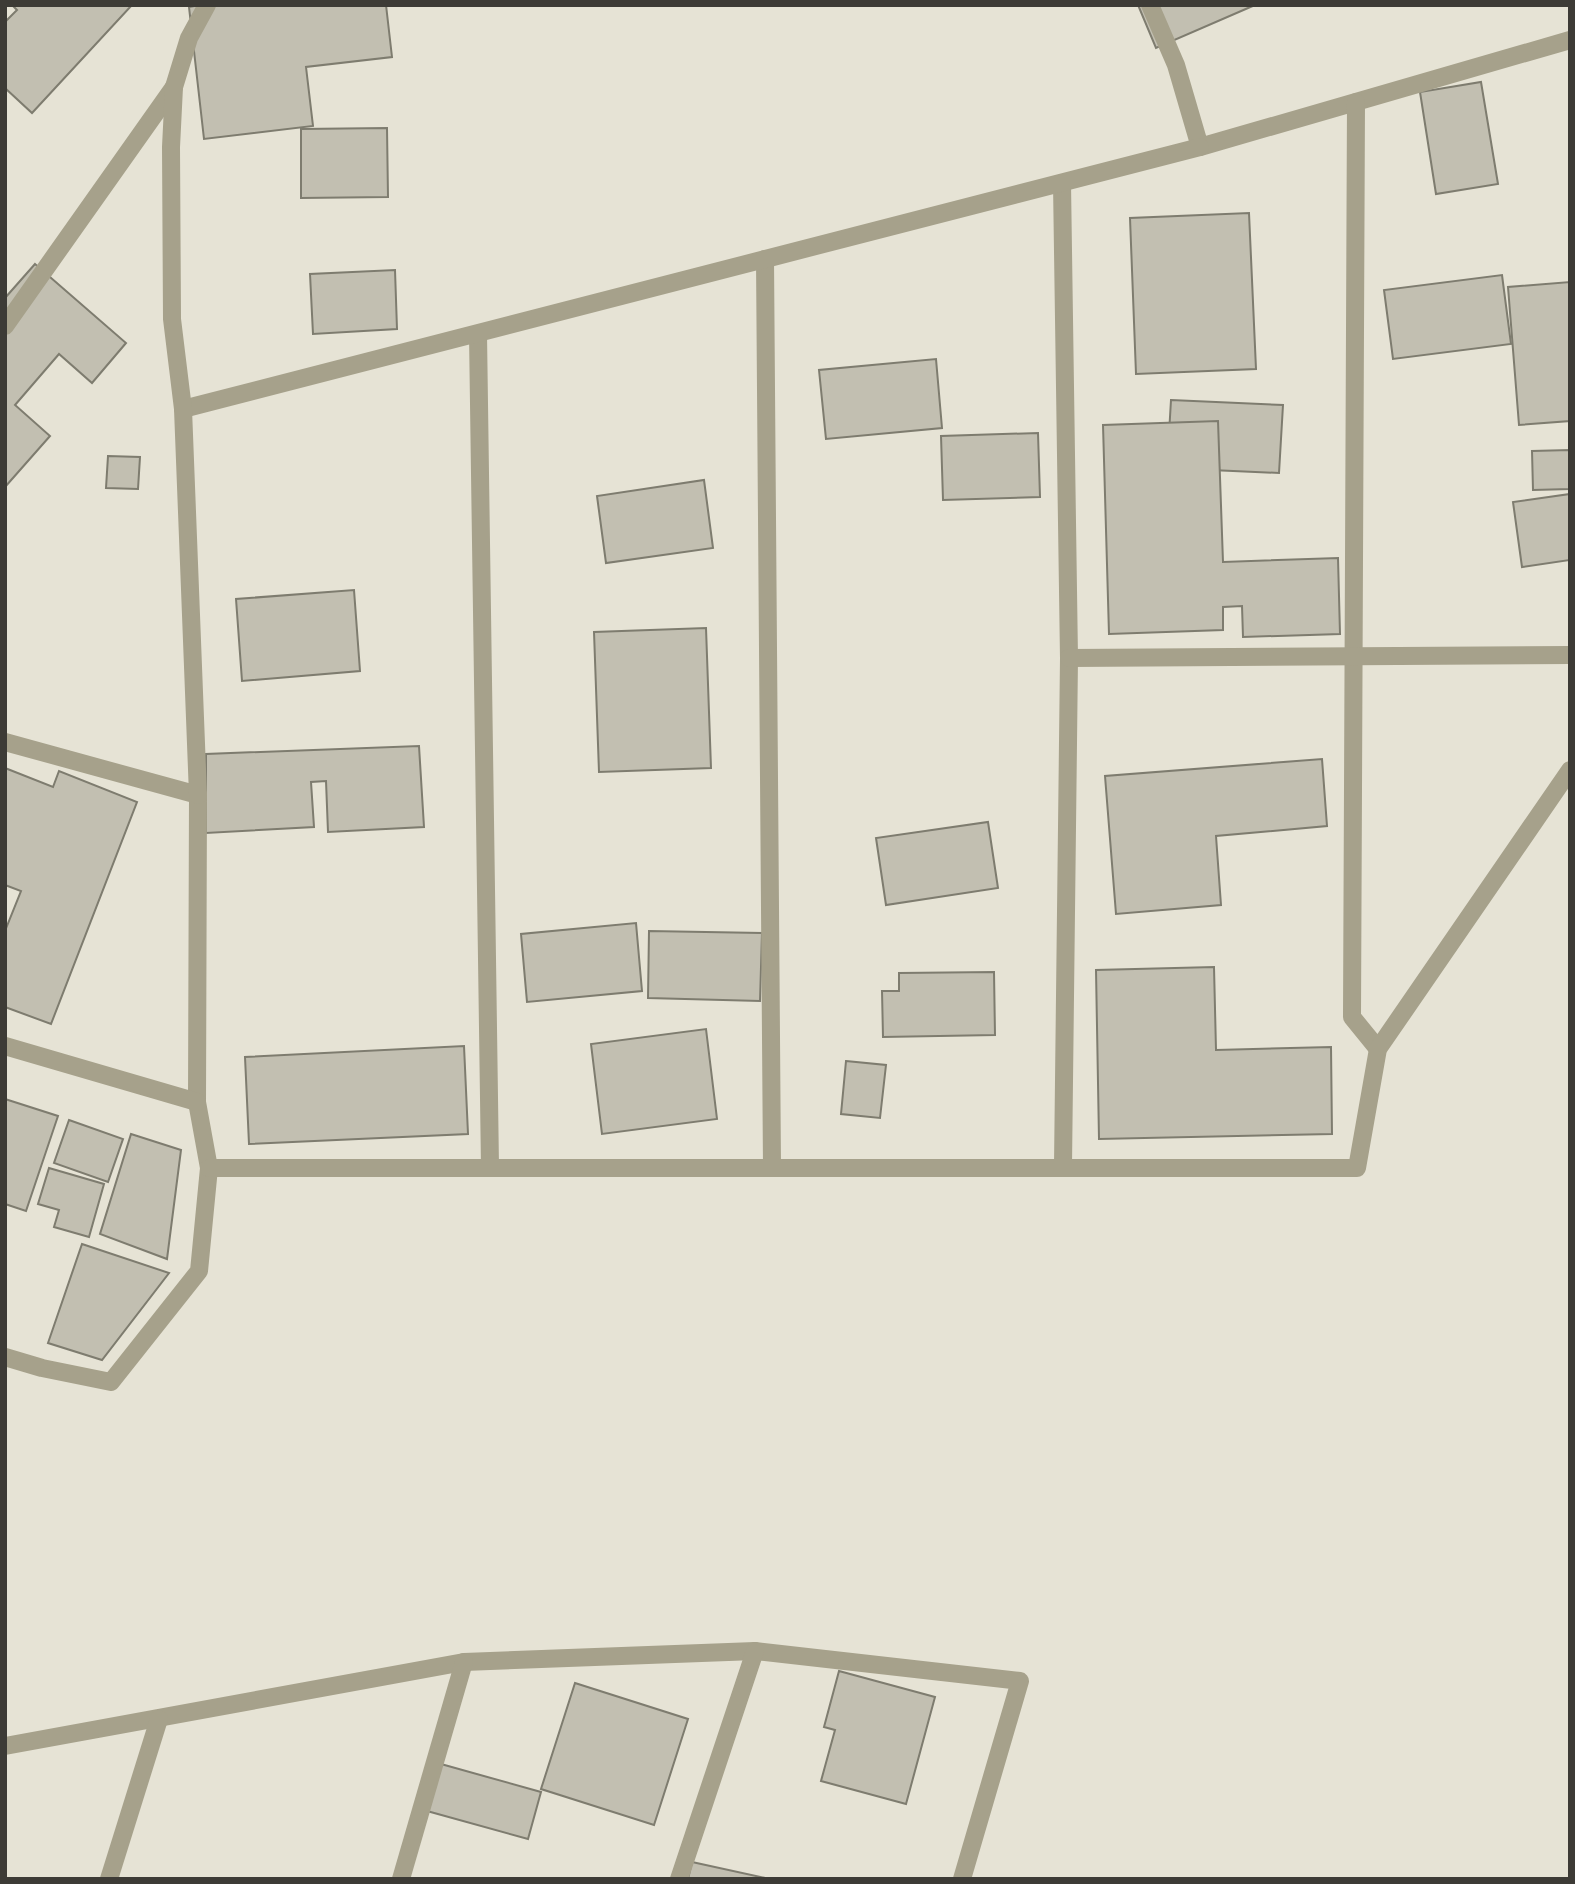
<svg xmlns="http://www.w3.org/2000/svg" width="1575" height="1884" font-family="'Asap Condensed',sans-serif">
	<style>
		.building { fill: #c2bfb1; stroke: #7e7c6f; stroke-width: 2 }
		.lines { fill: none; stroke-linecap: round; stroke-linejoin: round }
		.street { stroke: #a6a18b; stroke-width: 18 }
	</style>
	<rect width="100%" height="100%" fill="#e6e3d5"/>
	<g class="building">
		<polygon points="12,5 132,5 32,113 5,88 5,22 17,10"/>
		<polygon points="200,5 386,5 392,57 306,67 313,126 204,139 189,7"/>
		<polygon points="1138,5 1255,5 1156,48"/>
		<polygon points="1481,82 1498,184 1436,194 1420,92"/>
		<polygon points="387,128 388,197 301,198 301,129"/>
		<polygon points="1249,213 1256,369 1136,374 1130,218"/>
		<polygon points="35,264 126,343 92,383 59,354 15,405 50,436 5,487 5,298"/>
		<polygon points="395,270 397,329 313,334 310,274"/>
		<polygon points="1502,275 1511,344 1393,359 1384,290"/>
		<polygon points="1570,282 1570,421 1519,425 1508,287"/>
		<polygon points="936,359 942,428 826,439 819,370"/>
		<polygon points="1171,400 1283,405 1279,473 1167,468"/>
		<polygon points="1218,421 1223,562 1338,558 1340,634 1243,637 1242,606 1223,607 1223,630 1109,634 1103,425"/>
		<polygon points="1038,433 1040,497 943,500 941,436"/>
		<polygon points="1570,450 1570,489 1533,490 1532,451"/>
		<polygon points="108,456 140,457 138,489 106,488"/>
		<polygon points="704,480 713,548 606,563 597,496"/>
		<polygon points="1570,494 1570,560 1522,567 1513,502"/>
		<polygon points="354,590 360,671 242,681 236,599"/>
		<polygon points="706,628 711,768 599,772 594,632"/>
		<polygon points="419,746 424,827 328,832 326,781 311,782 314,827 206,833 206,754"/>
		<polygon points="1322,759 1327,826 1216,836 1221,905 1116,914 1105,776"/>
		<polygon points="5,768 53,787 59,771 137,802 51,1024 5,1007 5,931 21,891 5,885"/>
		<polygon points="988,822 998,888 886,905 876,838"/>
		<polygon points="636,923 642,991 527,1002 521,934"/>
		<polygon points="649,931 762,933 760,1001 648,998"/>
		<polygon points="1214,967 1216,1050 1331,1047 1332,1134 1099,1139 1096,970"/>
		<polygon points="994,972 995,1035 883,1037 882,991 899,991 899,973"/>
		<polygon points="706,1029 717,1119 602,1134 591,1044"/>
		<polygon points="464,1046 468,1134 249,1144 245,1057"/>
		<polygon points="846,1061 886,1065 880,1118 841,1114"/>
		<polygon points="5,1099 58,1116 26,1211 5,1204"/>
		<polygon points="69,1120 123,1139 108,1182 54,1163"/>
		<polygon points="131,1134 181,1150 167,1259 100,1234"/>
		<polygon points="49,1168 104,1184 89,1237 54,1227 59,1210 38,1204"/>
		<polygon points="82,1244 169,1273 102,1360 48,1343"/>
		<polygon points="839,1671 935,1697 906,1804 821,1781 835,1730 824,1727"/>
		<polygon points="575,1683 688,1719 654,1825 541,1789"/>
		<polygon points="441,1764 541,1792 528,1839 427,1811"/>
		<polygon points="692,1862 770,1879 688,1879"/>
	</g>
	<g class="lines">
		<g class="street">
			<polyline points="1150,5 1176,65 1200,147 1570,40"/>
			<polyline points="1356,102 1352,1017 1378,1049"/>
			<polyline points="1062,183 1069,658 1063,1166"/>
			<polyline points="765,259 772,1167"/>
			<polyline points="5,326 174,87"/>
			<polyline points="478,334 490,1167"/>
			<polyline points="183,409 1200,147"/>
			<polyline points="1069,658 1570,655"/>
			<polyline points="5,742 198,795 197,1102 209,1168 199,1271 111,1382 42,1368 5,1357"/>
			<polyline points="198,795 183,409 172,319 171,147 174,87 189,38 207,5"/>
			<polyline points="5,1046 197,1102"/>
			<polyline points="209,1168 1357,1168 1378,1049 1570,770"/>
			<polyline points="5,1746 464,1662 755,1651 1020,1681 962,1879"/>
			<polyline points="109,1879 159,1719"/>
			<polyline points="401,1879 464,1662"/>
			<polyline points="679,1879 755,1651"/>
		</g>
	</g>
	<rect width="1575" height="1884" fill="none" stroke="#3d3b36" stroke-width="14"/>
</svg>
